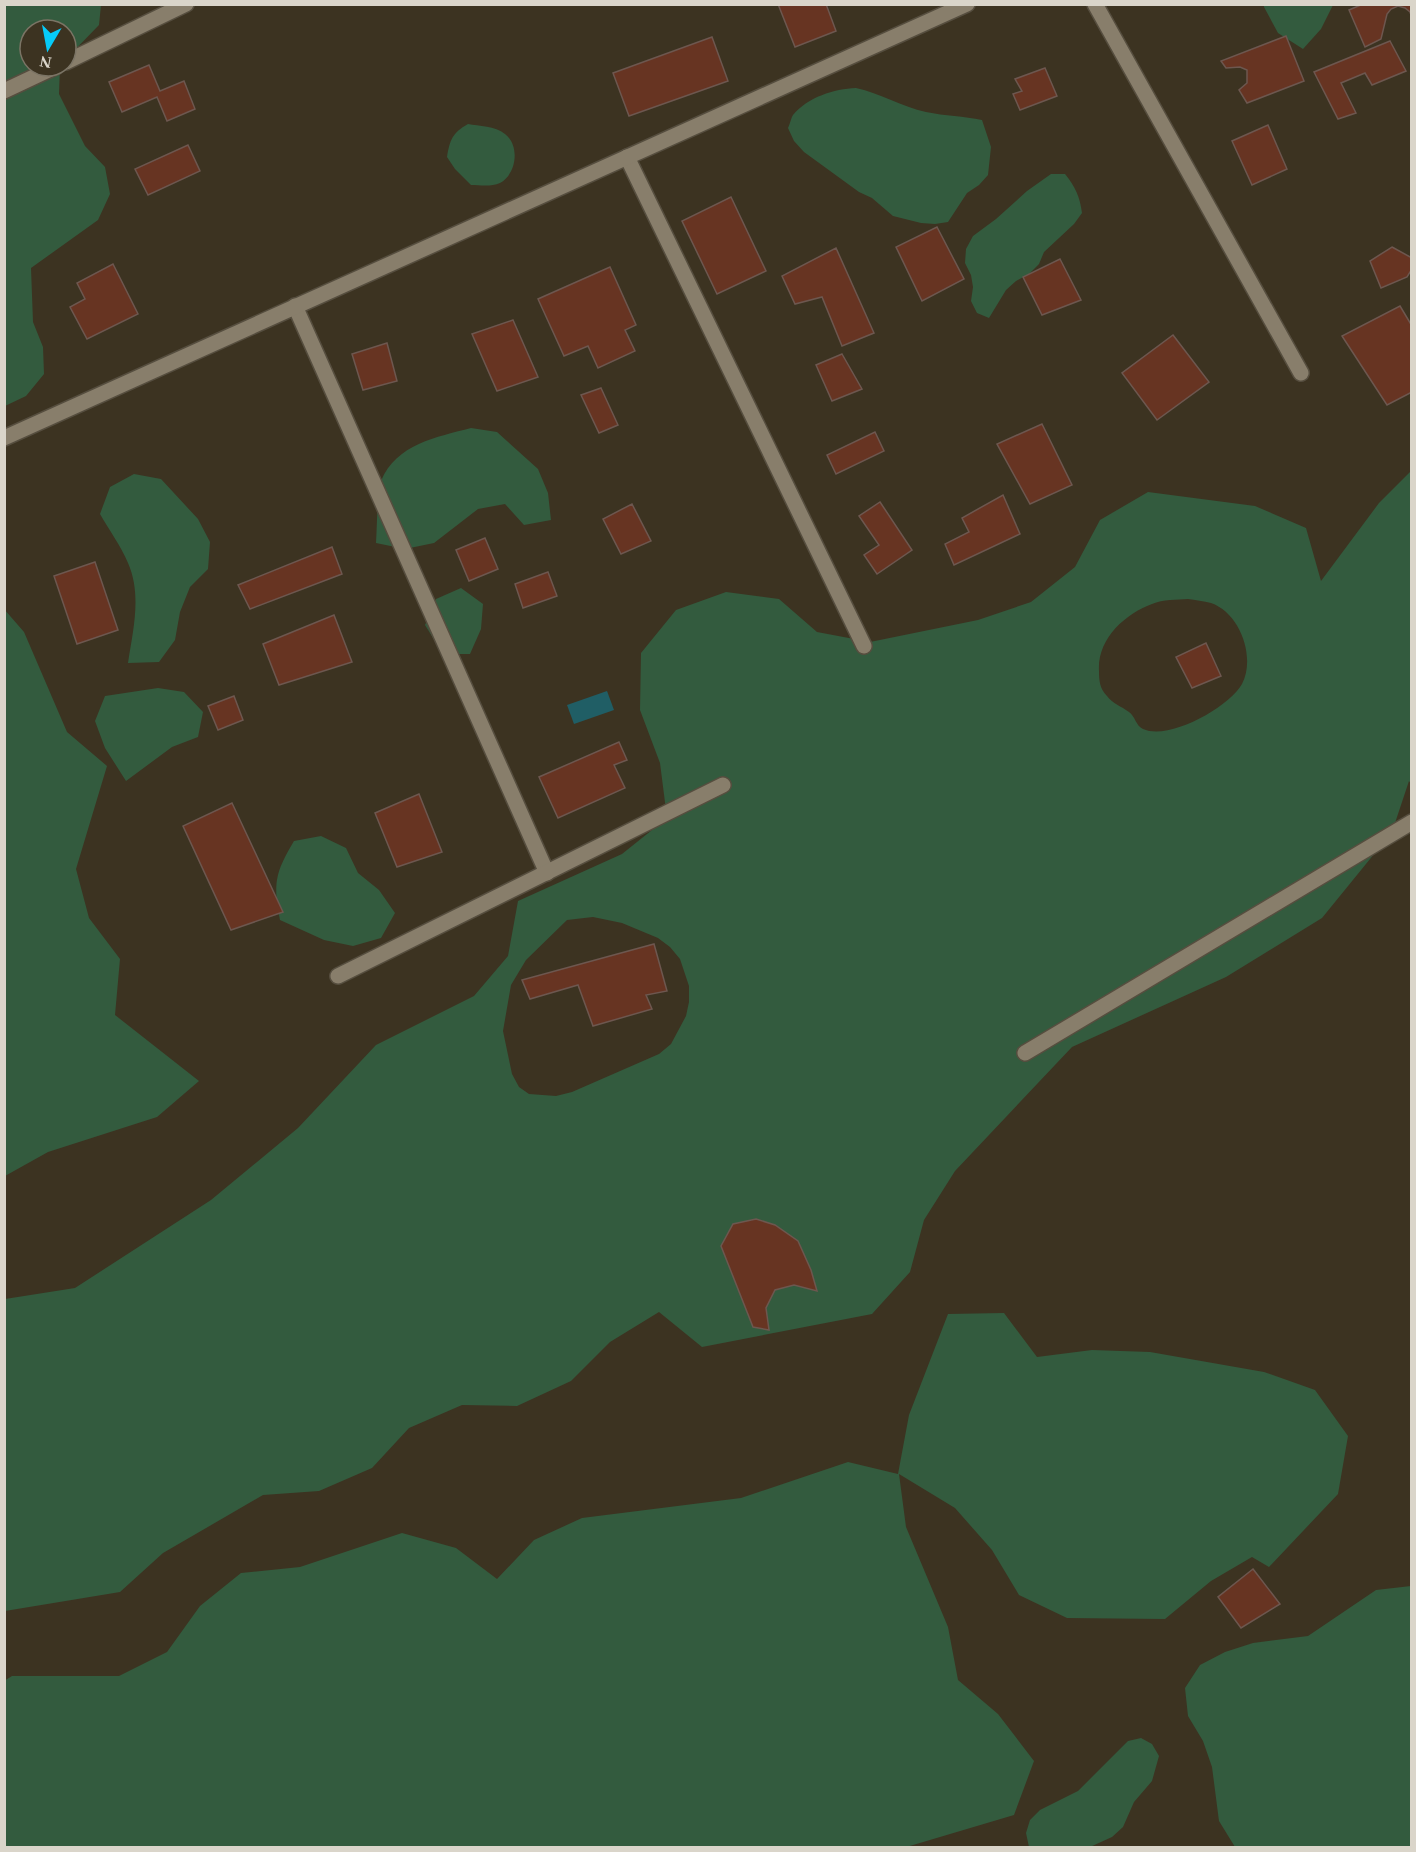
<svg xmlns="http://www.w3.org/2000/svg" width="1416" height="1852" font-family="Georgia,serif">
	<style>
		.green { fill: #335b3e; fill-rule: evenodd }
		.water { fill: #205e65 }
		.building { fill: #673422; stroke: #6d574f; stroke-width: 1.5 }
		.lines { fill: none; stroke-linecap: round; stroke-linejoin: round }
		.service-casing { stroke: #564e3f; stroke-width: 18 }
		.minor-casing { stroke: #564e3f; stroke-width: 18 }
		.service { stroke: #887e6b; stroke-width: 15 }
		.minor { stroke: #887e6b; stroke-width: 15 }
	</style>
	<rect width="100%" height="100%" fill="#3c3321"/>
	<g class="green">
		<polygon points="1264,4 1333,5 1321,29 1303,49 1278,33 1264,7"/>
		<polygon points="4,5 101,5 99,25 66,59 66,30 30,30 30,66 60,66 59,94 85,146 105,167 110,194 98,220 31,268 33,322 43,347 44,374 26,396 5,406"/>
		<path d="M 856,88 C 880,93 902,107 926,112 C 945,116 964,116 982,120 L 991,147 L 988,175 L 979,185 L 967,193 L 948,222 L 935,224 L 921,223 L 893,216 L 872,198 L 859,192 L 804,152 L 794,141 L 788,128 C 790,124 791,118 793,115 C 808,97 834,89 856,88 Z"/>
		<path d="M 468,124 C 479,126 495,126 505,134 C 520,145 517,174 500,183 C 491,187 480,185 471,185 L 455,169 L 447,157 C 450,140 452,133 468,124 Z"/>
		<path d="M 1051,174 L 1065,174 C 1075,186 1080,197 1082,213 L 1074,224 L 1044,252 L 1039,264 L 1029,274 L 1016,281 L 1006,290 L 989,318 L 977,313 L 971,301 L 973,287 L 971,275 L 965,263 L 966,249 L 973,236 L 996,219 L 1027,191 Z"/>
		<path d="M 471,428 L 497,432 L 538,469 L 548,493 L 551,520 L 524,525 L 505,504 L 478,509 L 434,543 L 405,549 L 376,543 C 377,530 377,492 381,481 C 396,444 437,437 471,428 Z"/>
		<path d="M 1411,471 L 1411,784 L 1409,781 L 1392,832 L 1322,918 L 1226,977 L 1072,1047 L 955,1171 L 924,1220 L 910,1272 L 872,1314 L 702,1347 L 659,1312 L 610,1342 L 571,1381 L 517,1406 L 462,1405 L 409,1428 L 372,1468 L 319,1491 L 263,1495 L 163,1553 L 120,1592 L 5,1611 L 5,1299 L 75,1288 L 211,1200 L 298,1128 L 376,1045 L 474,996 L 508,956 L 518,901 L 622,854 L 667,818 L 660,763 L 640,710 L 641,653 L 676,610 L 726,592 L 779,599 L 817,632 L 870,642 L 978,620 L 1031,602 L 1075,567 L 1100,520 L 1148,492 L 1255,506 L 1306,528 L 1321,581 L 1379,503 ZM 1188,599 C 1195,600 1204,601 1211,603 C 1240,613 1256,657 1242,684 C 1229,707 1169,741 1143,729 C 1136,726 1135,716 1129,712 C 1121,706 1113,704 1107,696 C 1100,689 1099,681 1099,671 C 1097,639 1125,614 1152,604 C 1163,599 1177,600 1188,599 ZM 593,917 L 622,923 L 658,938 L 670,947 L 680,959 L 689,986 L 689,1002 L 686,1016 L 671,1044 L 659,1054 L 572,1092 L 556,1096 L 529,1094 L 519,1087 L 512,1074 L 503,1031 L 511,985 L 526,960 L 567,920 Z"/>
		<path d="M 134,474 L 161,479 L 198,519 L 210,542 L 208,569 L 190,587 L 180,612 L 175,640 L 159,662 L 128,663 C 133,630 142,595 128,563 C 121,546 109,530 100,514 L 110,487 Z"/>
		<polygon points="461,588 483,604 481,629 470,654 443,654 425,625 436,599"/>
		<polygon points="4,609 24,632 67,732 107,766 76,869 89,918 120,959 115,1015 199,1081 157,1117 48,1152 5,1176"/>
		<polygon points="158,688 184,692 203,712 198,737 172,747 126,781 105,748 95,721 105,696"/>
		<path d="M 321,836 L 346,848 L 358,873 L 379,890 L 395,913 L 381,938 L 353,946 L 324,940 L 280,920 C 273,883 275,873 294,841 Z"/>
		<polygon points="1004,1313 1037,1357 1092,1350 1150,1352 1264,1372 1315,1390 1348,1436 1338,1494 1269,1567 1252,1557 1211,1581 1165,1619 1067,1618 1019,1595 992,1550 955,1508 899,1474 906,1527 948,1627 958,1680 998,1714 1034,1761 1014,1815 903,1848 5,1847 4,1681 12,1676 119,1676 167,1652 200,1606 241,1573 300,1567 402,1533 456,1548 497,1579 534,1540 582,1518 741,1498 848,1462 898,1474 909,1415 948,1314"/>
		<polygon points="1411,1586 1411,1847 1235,1847 1219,1821 1212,1767 1203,1741 1188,1716 1185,1688 1200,1665 1225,1652 1253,1643 1308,1636 1376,1590"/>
		<polygon points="1141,1738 1152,1744 1159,1756 1152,1781 1134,1802 1123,1827 1112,1837 1090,1847 1029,1847 1026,1833 1030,1820 1040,1810 1078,1791 1128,1741"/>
	</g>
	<polygon class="water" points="607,691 614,710 574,724 567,705"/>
	<g class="building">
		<polygon points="778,4 826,4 836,31 795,47"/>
		<polygon points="1363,4 1412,4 1412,18 1410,12 1405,8 1398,6 1391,9 1387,14 1381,39 1365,47 1349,10"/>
		<polygon points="1286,36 1304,81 1247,103 1239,90 1247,83 1247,70 1240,67 1226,68 1221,61"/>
		<polygon points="712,37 728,81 629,116 613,73"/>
		<polygon points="1390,41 1406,71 1372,85 1365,73 1341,83 1356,113 1338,119 1314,72"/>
		<polygon points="149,65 160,91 184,81 195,109 167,121 157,97 122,112 109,82"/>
		<polygon points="1045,68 1057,96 1020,110 1013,94 1022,91 1015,79"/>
		<polygon points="1268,125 1287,169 1252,185 1232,141"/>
		<polygon points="188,145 200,171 148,195 135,169"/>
		<polygon points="731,197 766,271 717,294 682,221"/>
		<polygon points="937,227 964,279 922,301 896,247"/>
		<polygon points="1392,247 1412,258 1412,269 1407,277 1381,288 1370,261"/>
		<polygon points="836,248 874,333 842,346 822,297 795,304 782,276"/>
		<polygon points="1060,259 1081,300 1042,315 1023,277"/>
		<polygon points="113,264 138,314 87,339 70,307 85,299 77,283"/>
		<polygon points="610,267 636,325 625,330 635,351 598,368 588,346 564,356 538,299"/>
		<polygon points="1400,306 1412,326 1412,392 1387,405 1342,336"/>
		<polygon points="513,320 538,377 497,391 472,334"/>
		<polygon points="1173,335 1209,382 1157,420 1122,373"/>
		<polygon points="387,343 397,381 363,390 352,354"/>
		<polygon points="842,354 862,389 832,401 816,365"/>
		<polygon points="601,388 618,425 599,433 581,395"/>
		<polygon points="1042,424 1072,485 1030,504 997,444"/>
		<polygon points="875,432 884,451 836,474 827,455"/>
		<polygon points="1003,495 1020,534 954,565 945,544 969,532 962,518"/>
		<polygon points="880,502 912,550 877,574 864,555 879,545 859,516"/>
		<polygon points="632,504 651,541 621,554 603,519"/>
		<polygon points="485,538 498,569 469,581 456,550"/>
		<polygon points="332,547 342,574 250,609 238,585"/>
		<polygon points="95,562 118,630 77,644 54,576"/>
		<polygon points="548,572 557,596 523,608 515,584"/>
		<polygon points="334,615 352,662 279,685 263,644"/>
		<polygon points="1206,643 1221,676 1192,688 1176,657"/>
		<polygon points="234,696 243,720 218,730 208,706"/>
		<polygon points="619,742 627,760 614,765 625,788 558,818 539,777"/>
		<polygon points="419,794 442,852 397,867 375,813"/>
		<polygon points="232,803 283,912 231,930 183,826"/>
		<polygon points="654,944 667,991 646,995 652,1009 593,1026 578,985 530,999 522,980"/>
		<polygon points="756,1219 775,1225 798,1241 811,1270 817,1291 794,1285 775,1290 766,1308 769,1330 753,1327 721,1246 733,1224"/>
		<polygon points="1253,1569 1280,1604 1241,1628 1218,1597"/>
	</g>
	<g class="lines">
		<g class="service-casing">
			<polyline id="service" points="1025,1053 1412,822"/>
		</g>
		<g class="minor-casing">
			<g id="minor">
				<polyline points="1095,4 1301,373"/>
				<polyline points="66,62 186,4"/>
				<polyline points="4,91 57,66"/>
				<polyline points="627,157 864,646"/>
				<polyline points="295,306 547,873"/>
				<polyline points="4,438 967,4"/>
				<polyline points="338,976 723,785"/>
			</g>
		</g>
		<use href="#service" class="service"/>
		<use href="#minor" class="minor"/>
	</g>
	<rect width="1416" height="1852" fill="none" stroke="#dad5ca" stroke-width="12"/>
	<g transform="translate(48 48) rotate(190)"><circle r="28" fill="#3c3321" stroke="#7b7465" stroke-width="1.5"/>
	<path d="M0-4.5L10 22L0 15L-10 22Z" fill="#06cbf9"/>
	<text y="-9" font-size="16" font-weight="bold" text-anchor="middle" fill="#dad5ca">N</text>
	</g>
</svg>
